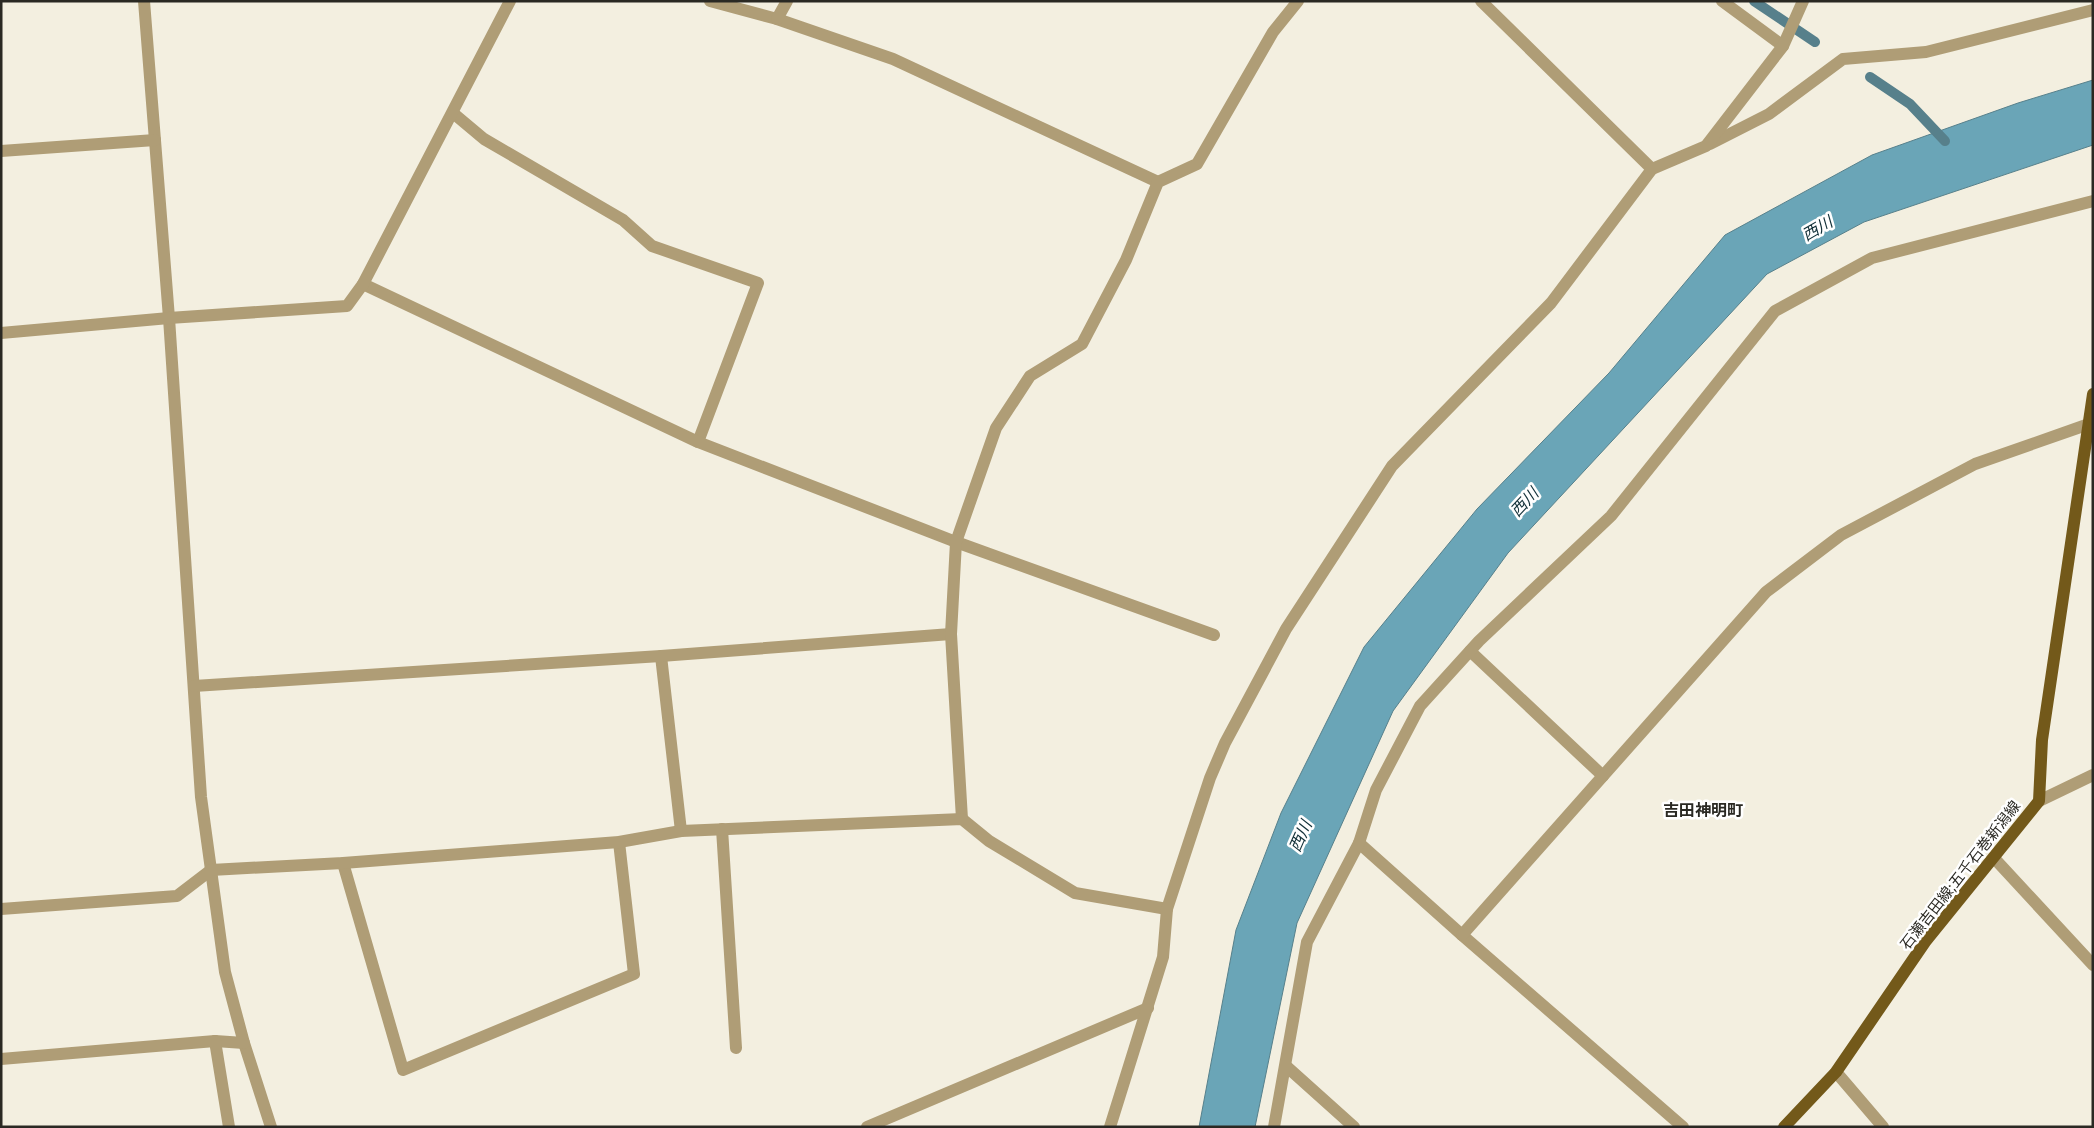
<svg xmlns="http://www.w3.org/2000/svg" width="2094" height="1128" font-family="Ubuntu,'Noto Sans JP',sans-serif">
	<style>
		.water { fill: #6aa5b7; stroke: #57808b }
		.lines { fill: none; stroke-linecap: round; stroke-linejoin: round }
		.stream { stroke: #57808b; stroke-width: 10 }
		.minor { stroke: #af9d76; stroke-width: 12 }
		.major { stroke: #73591a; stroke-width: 12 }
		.labels { text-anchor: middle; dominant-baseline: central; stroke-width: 5; stroke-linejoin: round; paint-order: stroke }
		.street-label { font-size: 15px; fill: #2a2923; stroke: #fff }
		.water-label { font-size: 16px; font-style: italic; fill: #123038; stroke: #fff }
		.neighbourhood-label { font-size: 16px; font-weight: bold; fill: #2a2923; stroke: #fff }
	</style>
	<rect width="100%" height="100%" fill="#f3efe0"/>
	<polygon class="water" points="2093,80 2093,145 1864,222 1767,274 1508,553 1393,711 1297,923 1255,1127 1199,1127 1236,930 1281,813 1364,647 1477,509 1609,373 1725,235 1872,155 2018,103"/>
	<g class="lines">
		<g class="stream">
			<polyline points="1754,1 1815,42"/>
			<polyline points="1870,77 1910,104 1945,141"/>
		</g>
		<g class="minor">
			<polyline points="144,1 169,318 201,797 225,972 244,1043 271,1127"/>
			<polyline points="710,1 777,19 893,59 1158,182"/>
			<polyline points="1481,1 1652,169"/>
			<polyline points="1722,1 1783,46"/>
			<polyline points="777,19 787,1"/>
			<polyline points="453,113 484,139 623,220 652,246 758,283 698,442"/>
			<polyline points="1710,144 1769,114 1843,59 1926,52 2093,10"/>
			<polyline points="1,151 155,140"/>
			<polyline points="363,284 698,442 956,542 1214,635"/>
			<polyline points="1,333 169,318 347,306 363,284 510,1"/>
			<polyline points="1470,651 1603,776"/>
			<polyline points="661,656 681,831"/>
			<polyline points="194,686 661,656 951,634"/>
			<polyline points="2039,801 2093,775"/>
			<polyline points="962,819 951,634 956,542 996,428 1030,376 1082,344 1126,260 1158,182 1197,164 1273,32 1298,1"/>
			<polyline points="722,829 736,1048"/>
			<polyline points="1359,843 1462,935 1683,1127"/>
			<polyline points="1994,858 2093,965"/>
			<polyline points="343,863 403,1070 634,974 619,842"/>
			<polyline points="1,909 177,896 211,870 343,863 619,842 681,831 962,819 989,841 1075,893 1167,909"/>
			<polyline points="1462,935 1766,592 1841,535 1975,464 2089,424"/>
			<polyline points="215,1041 244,1043"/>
			<polyline points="1,1059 215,1041 229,1127"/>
			<polyline points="1286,1066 1354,1127"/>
			<polyline points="1836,1072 1883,1127"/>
			<polyline points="867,1127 1148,1008"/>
			<polyline points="1110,1127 1163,957 1167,909 1210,778 1225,743 1286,629 1392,466 1551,303 1652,169 1706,146 1783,46 1803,1"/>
			<polyline points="1274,1127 1307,942 1359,843 1376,790 1420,706 1479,641 1611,516 1775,311 1872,258 2093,201"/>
		</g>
		<polyline class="major" points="1784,1127 1836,1072 1925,942 2039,801 2042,740 2093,394"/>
	</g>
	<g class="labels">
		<g class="street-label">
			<text transform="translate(1960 875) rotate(-52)">石瀬吉田線;五千石巻新潟線</text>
		</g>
		<g class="water-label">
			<text transform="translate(1817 228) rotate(-30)">西川</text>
			<text transform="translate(1524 502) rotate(-47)">西川</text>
			<text transform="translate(1300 836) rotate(-66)">西川</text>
		</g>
		<g class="neighbourhood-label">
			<text x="1703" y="810">吉田神明町</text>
		</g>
	</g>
	<rect width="2094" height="1128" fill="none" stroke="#2a2923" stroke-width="5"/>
</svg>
